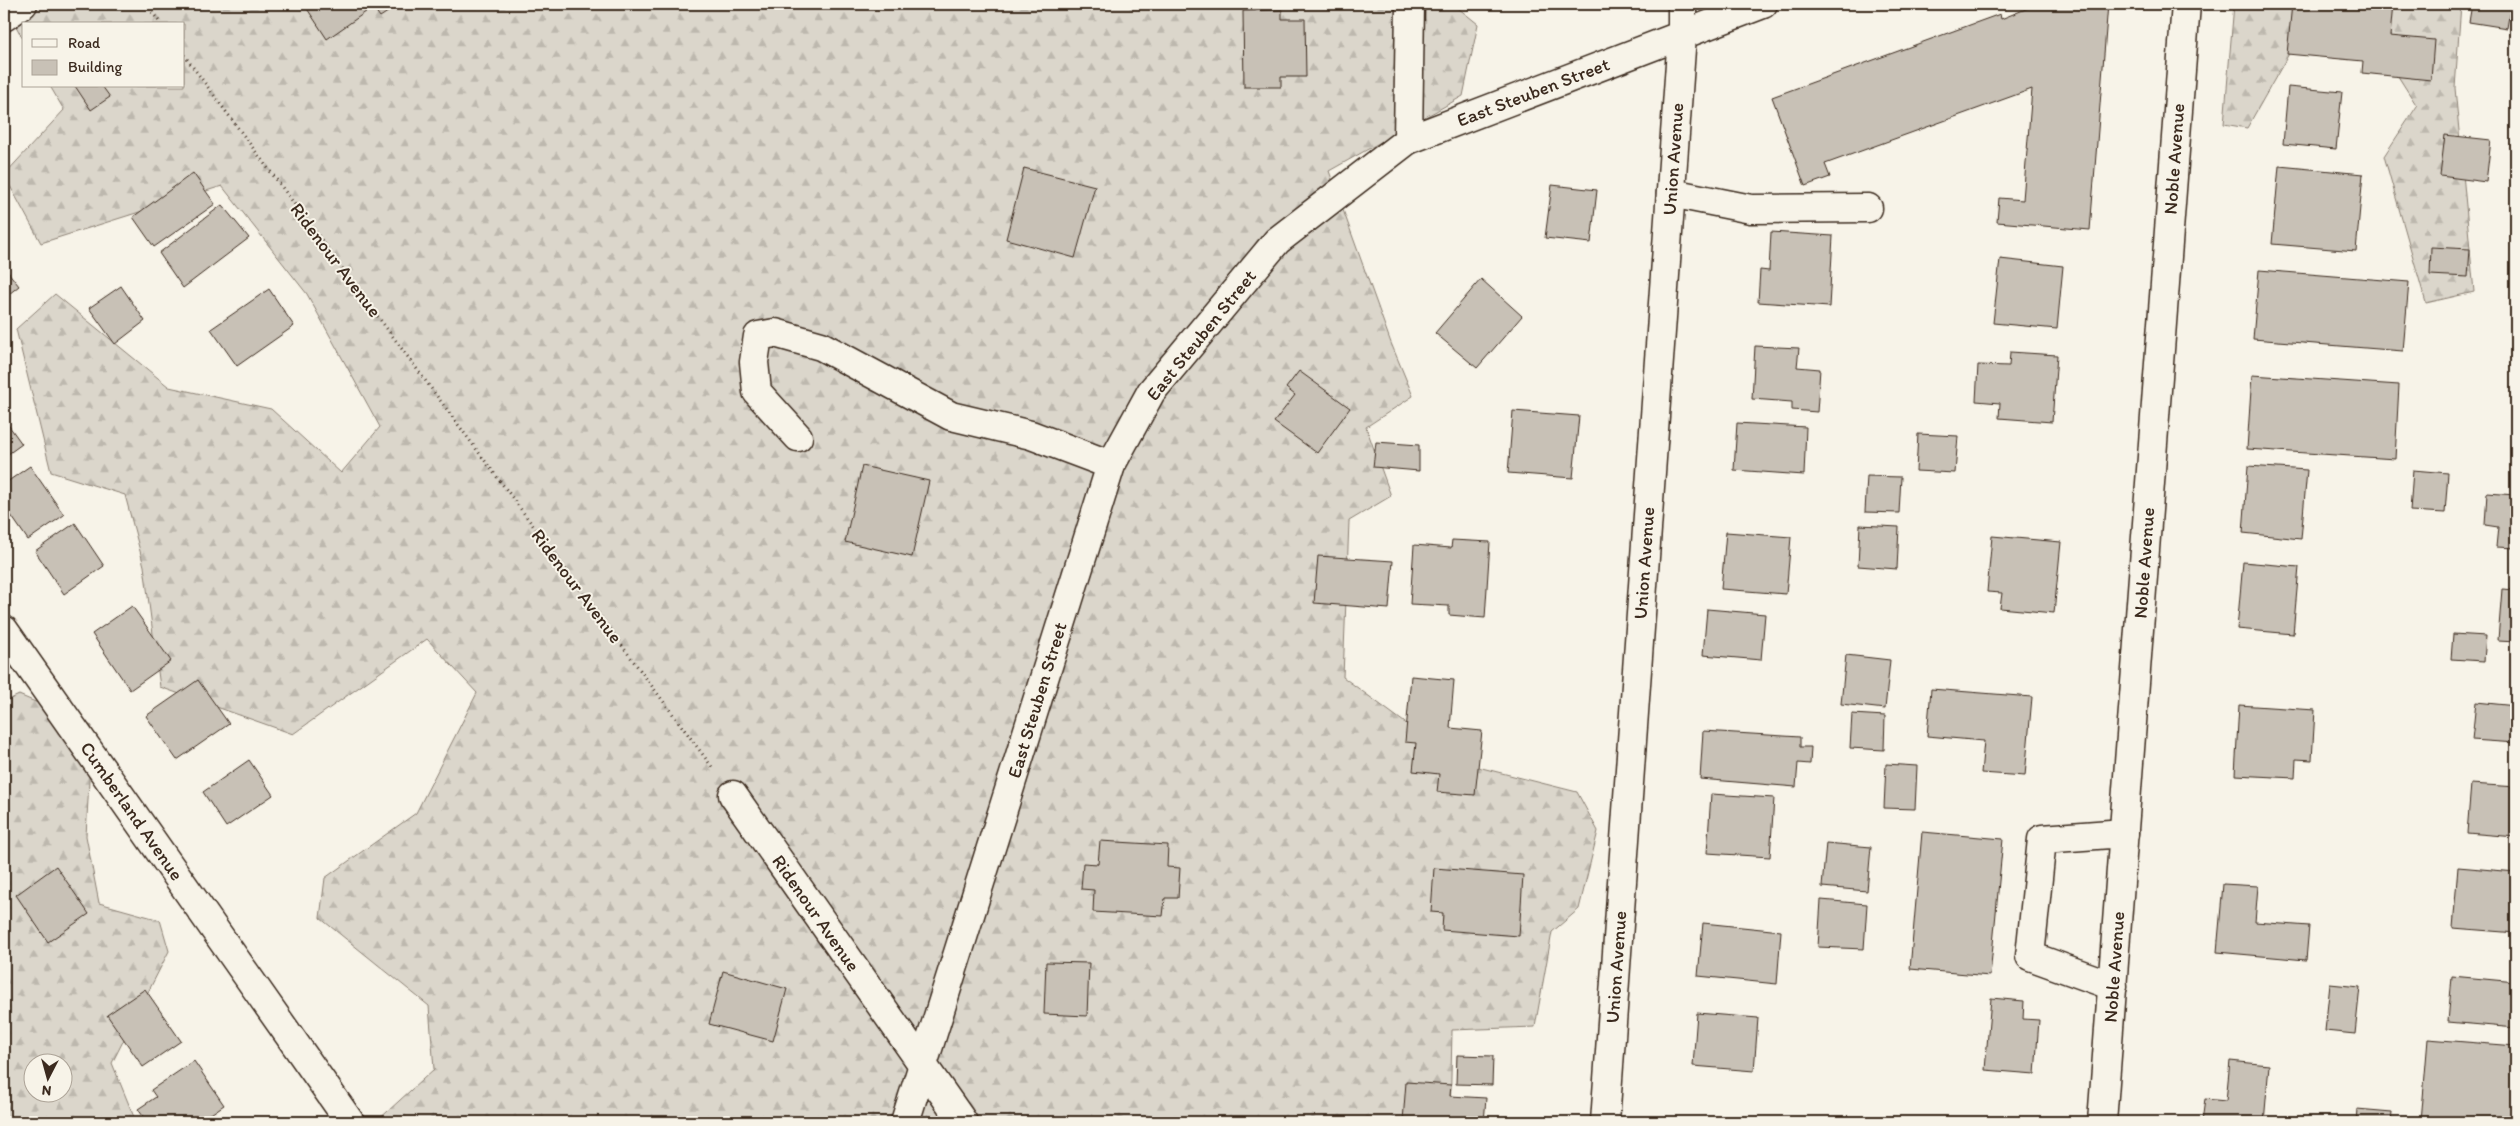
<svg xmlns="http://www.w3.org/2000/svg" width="2520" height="1126" font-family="Itim,sans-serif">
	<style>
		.forest { fill: url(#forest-firs); stroke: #8b8074; fill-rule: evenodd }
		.building { fill: #c8c1b6; stroke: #3b2a1e }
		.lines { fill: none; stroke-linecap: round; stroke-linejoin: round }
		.minor-casing { stroke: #3b2a1e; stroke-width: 31 }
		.major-casing { stroke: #3b2a1e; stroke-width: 31 }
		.path { stroke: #3b2a1e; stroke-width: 3; stroke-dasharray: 1 4; stroke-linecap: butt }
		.minor { stroke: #f7f3e8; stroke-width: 28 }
		.major { stroke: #f7f3e8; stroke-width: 28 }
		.labels { text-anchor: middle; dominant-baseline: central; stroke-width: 4; stroke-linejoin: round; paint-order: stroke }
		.street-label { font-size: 19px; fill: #3b2a1e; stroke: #f7f3e8 }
	</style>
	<defs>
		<pattern id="forest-firs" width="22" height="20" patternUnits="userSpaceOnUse" patternTransform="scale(1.25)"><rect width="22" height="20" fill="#dbd6cb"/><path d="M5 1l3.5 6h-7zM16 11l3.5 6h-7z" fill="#bdb8ae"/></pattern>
	</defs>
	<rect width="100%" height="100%" fill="#f7f3e8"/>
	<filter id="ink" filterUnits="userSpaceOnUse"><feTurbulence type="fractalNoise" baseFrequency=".02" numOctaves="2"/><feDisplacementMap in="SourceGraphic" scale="10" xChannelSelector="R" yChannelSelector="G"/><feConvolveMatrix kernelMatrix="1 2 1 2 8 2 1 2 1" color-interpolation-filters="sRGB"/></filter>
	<g filter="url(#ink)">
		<g class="forest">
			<polygon points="4,4 1453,4 1478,24 1463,96 1329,171 1391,343 1413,396 1366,427 1391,496 1349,521 1343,677 1458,762 1577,792 1598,831 1579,909 1552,932 1535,1027 1452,1030 1450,1122 376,1122 434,1069 429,1006 320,918 325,878 416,813 477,693 427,639 293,734 160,687 144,566 125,495 51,472 16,329 55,294 169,387 271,409 341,473 380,427 307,294 222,186 41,243 4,175 64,110 50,86 184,86 184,24 24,24 24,41"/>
			<polygon points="2234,4 2317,4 2247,128 2224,124"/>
			<polygon points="2352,4 2461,4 2455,88 2474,292 2426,303 2384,156 2417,106"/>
			<path d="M 19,695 L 92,726 L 86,836 L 99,903 L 160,920 L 169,951 L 112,1063 L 136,1122 L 4,1122 L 4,702 ZM 32,1064 L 62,1064 L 62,1094 L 32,1094 Z"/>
		</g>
		<g class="building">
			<polygon points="304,4 400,4 380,17 373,7 327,39"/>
			<polygon points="2038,4 2108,4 2090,230 1997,222 1999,198 2023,200 2032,89 1825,164 1830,177 1805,186 1772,97 2000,14 2001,19"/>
			<polygon points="2292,4 2393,4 2390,36 2434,40 2431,80 2362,73 2363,61 2287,54"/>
			<polygon points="2472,4 2511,4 2507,28 2469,22"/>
			<polygon points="1282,10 1282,19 1305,19 1306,77 1281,77 1281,87 1244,87 1243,11"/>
			<polygon points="75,86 102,86 110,97 91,110"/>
			<polygon points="2288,87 2342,92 2336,149 2283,144"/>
			<polygon points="2445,135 2491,140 2486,182 2440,176"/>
			<polygon points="2279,166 2363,174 2356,251 2272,244"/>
			<polygon points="1024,168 1095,186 1075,258 1006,239"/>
			<polygon points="193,173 215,204 154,247 133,217"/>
			<polygon points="1552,185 1597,190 1591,243 1545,238"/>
			<polygon points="222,205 249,238 183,288 159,253"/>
			<polygon points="1771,232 1833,236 1829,307 1758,302 1760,270 1769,271"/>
			<polygon points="2431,247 2470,249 2468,277 2430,275"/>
			<polygon points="2000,259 2063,266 2057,329 1993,323"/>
			<polygon points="2259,270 2409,282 2403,351 2253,339"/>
			<polygon points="8,272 19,286 4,298 4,276"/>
			<polygon points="1481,279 1522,316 1477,368 1435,333"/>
			<polygon points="121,286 145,321 115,344 89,308"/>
			<polygon points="269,289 294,326 237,366 211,329"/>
			<polygon points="2515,316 2516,316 2516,343 2514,343"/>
			<polygon points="1755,346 1799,348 1797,367 1820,369 1817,412 1792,410 1792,402 1752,399"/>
			<polygon points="2010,352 2057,355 2052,422 1999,418 2000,403 1976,401 1978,365 2009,366"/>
			<polygon points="1299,371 1350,408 1317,453 1274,422 1295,395 1286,388"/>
			<polygon points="2252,375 2399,385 2395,459 2247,449"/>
			<polygon points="1513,411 1579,416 1573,478 1508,473"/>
			<polygon points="4,419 22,444 4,457"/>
			<polygon points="1737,423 1806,427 1804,475 1734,470"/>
			<polygon points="1918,434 1958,436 1955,473 1916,471"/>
			<polygon points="1376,442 1419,445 1419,471 1373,467"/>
			<polygon points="30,466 64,515 28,540 4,505 4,484"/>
			<polygon points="862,466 929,481 912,557 845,542"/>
			<polygon points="2248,466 2307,470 2301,539 2243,533"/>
			<polygon points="2413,470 2448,473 2445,513 2410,511"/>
			<polygon points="1867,476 1901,477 1899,513 1865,512"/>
			<polygon points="2487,493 2516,495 2516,548 2496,547 2498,527 2485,525"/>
			<polygon points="75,523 104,566 64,594 35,551"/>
			<polygon points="1860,525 1899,527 1897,569 1858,566"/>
			<polygon points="1726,532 1791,537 1786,594 1721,589"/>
			<polygon points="1992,536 2061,542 2054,613 2000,608 2002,593 1987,592"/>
			<polygon points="1452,540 1490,542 1485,618 1449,615 1449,606 1410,604 1414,545 1451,548"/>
			<polygon points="1318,556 1393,561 1389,609 1314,603"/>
			<polygon points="2243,562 2299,567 2293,634 2237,629"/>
			<polygon points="2502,589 2516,590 2516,641 2498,640"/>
			<polygon points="132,606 171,661 130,690 92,634"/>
			<polygon points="1707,609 1765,614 1761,660 1703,655"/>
			<polygon points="2453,634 2486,636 2484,661 2451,659"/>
			<polygon points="1846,655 1890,660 1885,709 1841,704"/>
			<polygon points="1411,676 1454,680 1450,728 1482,731 1475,795 1437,792 1439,774 1413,771 1416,743 1405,742"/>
			<polygon points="198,680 229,724 177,760 146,716"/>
			<polygon points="1931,689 2032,697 2025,776 1981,773 1984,741 1927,736"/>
			<polygon points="2476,702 2516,706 2516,743 2472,740"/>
			<polygon points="2239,705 2315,710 2312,760 2296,759 2295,778 2235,775"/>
			<polygon points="1852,714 1885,716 1884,750 1850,748"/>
			<polygon points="1703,731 1800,737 1800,747 1811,747 1810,764 1798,763 1796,787 1700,779"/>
			<polygon points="249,760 273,795 226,827 203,792"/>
			<polygon points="1886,764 1917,766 1915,809 1884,808"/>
			<polygon points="2471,784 2516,787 2516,837 2467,833"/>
			<polygon points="1711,794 1774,798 1770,857 1707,853"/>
			<polygon points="1922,832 2003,839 1990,976 1910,969"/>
			<polygon points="1100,841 1168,845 1167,867 1180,868 1178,898 1165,898 1163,916 1093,912 1094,890 1081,889 1083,863 1098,864"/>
			<polygon points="1826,843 1871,847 1867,891 1822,887"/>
			<polygon points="56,866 89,914 48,942 16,895"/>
			<polygon points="2458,867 2516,872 2516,933 2453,928"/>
			<polygon points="1434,868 1523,875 1519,936 1442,930 1443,913 1431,912"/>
			<polygon points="2223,884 2258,886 2255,922 2309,926 2306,960 2217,952"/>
			<polygon points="1821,900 1867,904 1864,949 1818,947"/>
			<polygon points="1703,923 1781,931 1777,984 1698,976"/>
			<polygon points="1046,962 1089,963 1087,1016 1044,1014"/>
			<polygon points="723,971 787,989 773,1041 709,1024"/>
			<polygon points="2452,976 2516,982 2516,1028 2448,1022"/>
			<polygon points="2330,984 2360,987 2355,1034 2325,1031"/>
			<polygon points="145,989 181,1041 143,1067 107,1015"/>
			<polygon points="1991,998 2024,1001 2023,1019 2039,1020 2035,1074 1985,1070"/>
			<polygon points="1697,1013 1758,1018 1754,1071 1693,1066"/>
			<polygon points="2428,1039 2516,1046 2516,1122 2421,1122"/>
			<polygon points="1457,1055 1493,1056 1492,1085 1456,1084"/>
			<polygon points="194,1061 224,1105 199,1122 147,1122 138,1109 156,1097 151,1090"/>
			<polygon points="2230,1061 2269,1065 2264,1122 2202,1122 2205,1099 2226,1101"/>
			<polygon points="1406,1082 1451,1085 1450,1096 1486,1098 1484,1122 1403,1121"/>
			<polygon points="2357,1109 2392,1112 2391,1122 2356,1122"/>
			<polygon points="1959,1119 1993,1122 1959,1122"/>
		</g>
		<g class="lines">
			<g class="minor-casing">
				<g id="minor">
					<polyline points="4,17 23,4"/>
					<polyline points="1408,140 1410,4"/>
					<polyline points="1671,193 1751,209 1868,208"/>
					<polyline points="798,437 757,392 754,362 758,336 775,333 821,346 951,416 1031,435 1111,465"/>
					<polyline points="4,630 350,1122"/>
					<polyline points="733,795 963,1122"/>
					<polyline points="2113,986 2030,956 2042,839 2124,833"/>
					<polyline points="905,1122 1111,465 1151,392 1277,241 1408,140 1682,35 1682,4"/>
				</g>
			</g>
			<g class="major-casing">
				<g id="major">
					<polyline points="1605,1122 1682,35 1763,4"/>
					<polyline points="2102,1122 2186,4"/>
				</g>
			</g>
			<g class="path">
				<polyline points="146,4 161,24"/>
				<polyline points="184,55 712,767"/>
			</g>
			<use href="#minor" class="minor"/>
			<use href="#major" class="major"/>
		</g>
	</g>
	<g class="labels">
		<g class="street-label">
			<text transform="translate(1533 92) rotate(-21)">East Steuben Street</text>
			<text transform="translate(1673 159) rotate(-86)">Union Avenue</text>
			<text transform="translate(2174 159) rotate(-86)">Noble Avenue</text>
			<text transform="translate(336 260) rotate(53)">Ridenour Avenue</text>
			<text transform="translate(1201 335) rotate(-51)">East Steuben Street</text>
			<text transform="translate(1644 563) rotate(-86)">Union Avenue</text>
			<text transform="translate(2144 563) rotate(-86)">Noble Avenue</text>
			<text transform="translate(577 586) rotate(53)">Ridenour Avenue</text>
			<text transform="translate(1037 700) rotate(-73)">East Steuben Street</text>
			<text transform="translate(132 811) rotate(55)">Cumberland Avenue</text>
			<text transform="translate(816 913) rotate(55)">Ridenour Avenue</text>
			<text transform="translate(1616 967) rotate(-86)">Union Avenue</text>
			<text transform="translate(2114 967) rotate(-86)">Noble Avenue</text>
		</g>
	</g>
	<rect width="2520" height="1126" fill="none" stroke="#f7f3e8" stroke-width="20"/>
	<rect x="10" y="10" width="2500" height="1106" fill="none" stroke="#3b2a1e" stroke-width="2" filter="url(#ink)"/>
	<rect x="22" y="22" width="162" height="65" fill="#f7f3e8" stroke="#aca397"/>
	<rect x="32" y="39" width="25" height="8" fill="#f7f3e8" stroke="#aca397"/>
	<text x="68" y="48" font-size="15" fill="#3b2a1e">Road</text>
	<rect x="32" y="60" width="25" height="15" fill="#c8c1b6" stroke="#aca397"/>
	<text x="68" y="72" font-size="15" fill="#3b2a1e">Building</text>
	<g transform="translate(48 1078) rotate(186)"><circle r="24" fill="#f7f3e8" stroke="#aca397"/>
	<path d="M0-4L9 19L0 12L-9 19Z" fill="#3b2a1e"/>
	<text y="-8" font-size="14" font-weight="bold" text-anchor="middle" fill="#3b2a1e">N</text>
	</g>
</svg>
